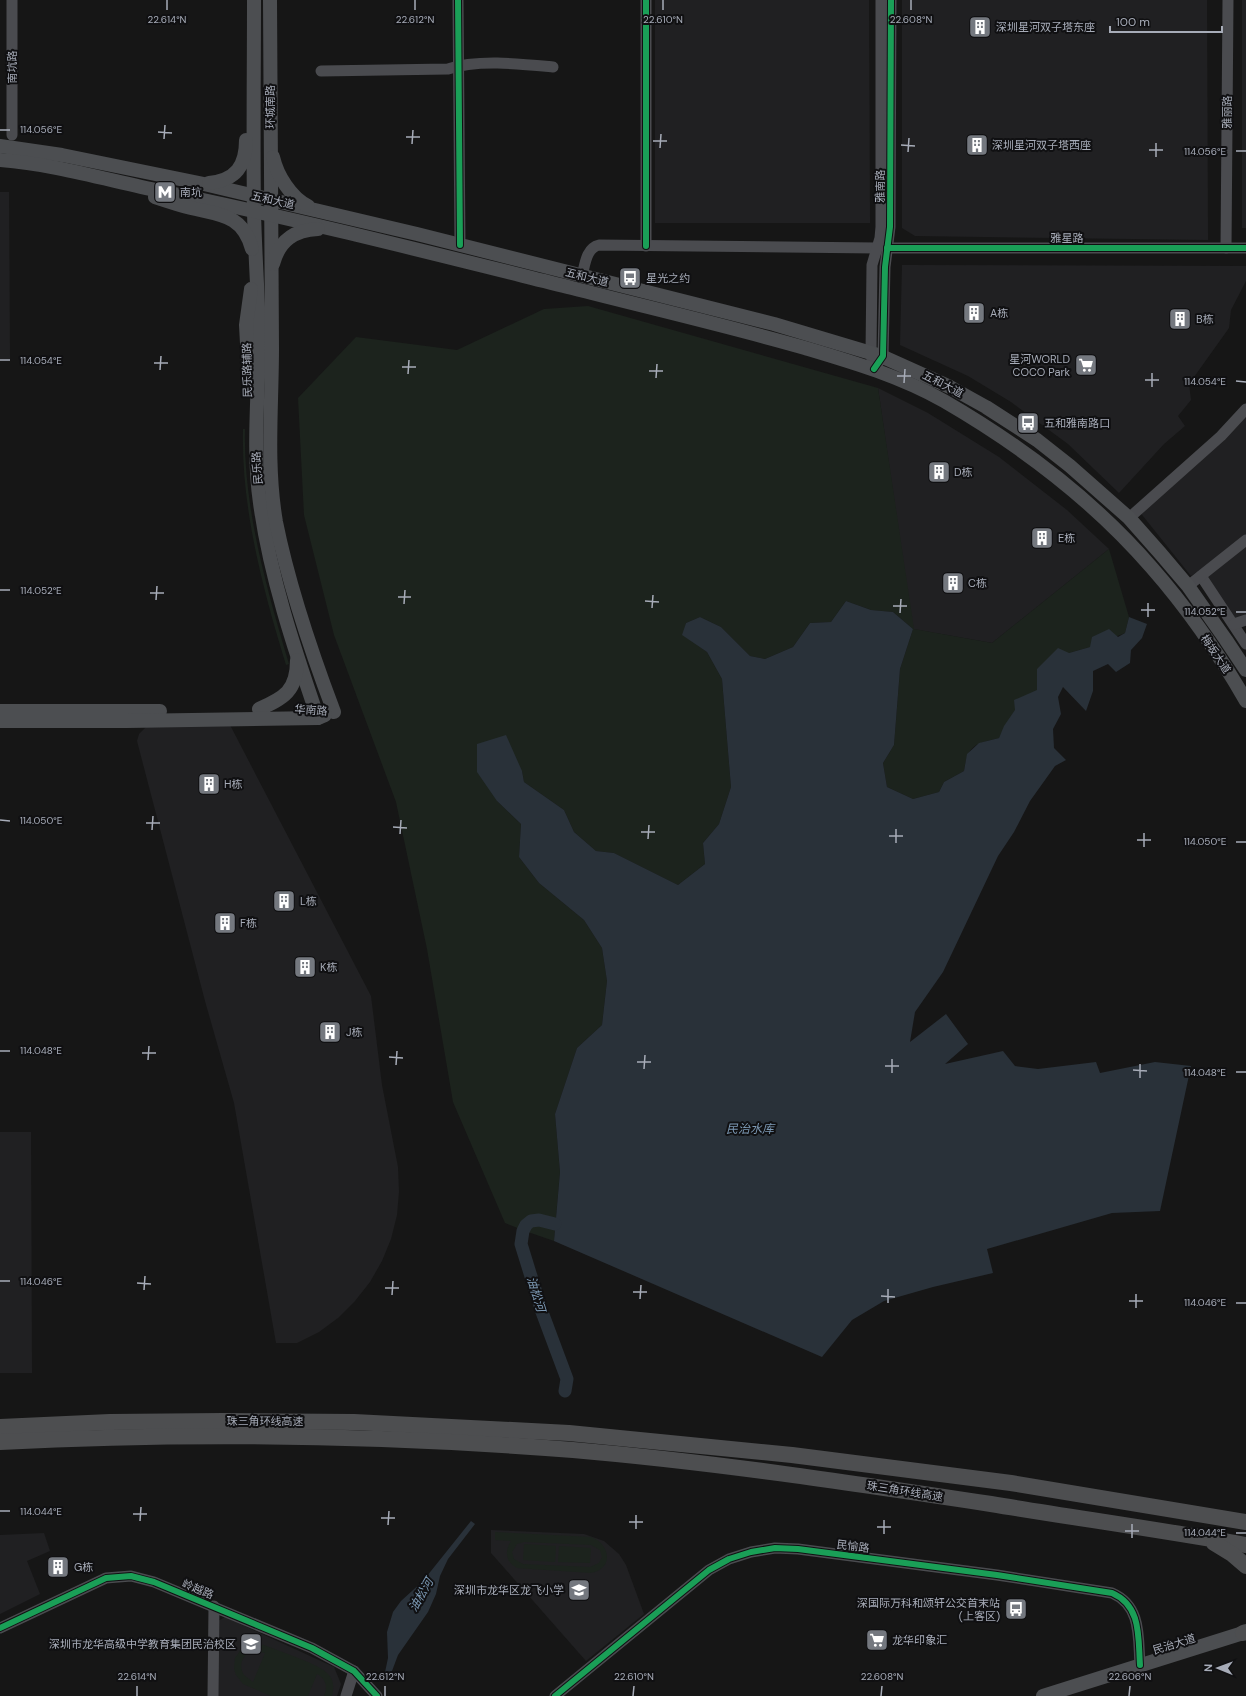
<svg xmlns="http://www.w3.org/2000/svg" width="1246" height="1696" font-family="'DM Sans','Noto Sans SC',sans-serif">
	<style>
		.built { fill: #202022 }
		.green { fill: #1c231d; fill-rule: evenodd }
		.water { fill: #293139 }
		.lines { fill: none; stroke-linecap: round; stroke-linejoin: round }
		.river { stroke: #293139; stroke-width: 13 }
		.minor { stroke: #4a4b4f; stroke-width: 11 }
		.major { stroke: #4c4e51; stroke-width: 14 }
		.highway { stroke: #4d4e50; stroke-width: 16 }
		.cycleway-casing { stroke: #101012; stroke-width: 8 }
		.cycleway { stroke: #1a9f57; stroke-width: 6 }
		.ticks { fill: none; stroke: #a7acb8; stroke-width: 1.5 }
		.labels { text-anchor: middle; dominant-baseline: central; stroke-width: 4; stroke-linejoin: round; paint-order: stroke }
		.poi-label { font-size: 11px; fill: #a7acb8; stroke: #101012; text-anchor: start }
		.street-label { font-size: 11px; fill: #a7acb8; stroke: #101012 }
		.water-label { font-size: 12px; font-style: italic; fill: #7c99b4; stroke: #101012 }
		.ticks-label { font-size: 10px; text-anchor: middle; fill: #a7acb8; stroke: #101012; stroke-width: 4; stroke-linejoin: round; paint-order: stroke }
	</style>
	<rect width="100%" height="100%" fill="#161616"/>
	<g class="built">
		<polygon points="655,0 869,0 870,223 655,223"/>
		<polygon points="902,0 1207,0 1208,240 915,236 902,228"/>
		<rect x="1242" y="0" width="4" height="228"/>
		<polygon points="0,192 9,192 10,359 0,359"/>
		<polygon points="902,265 1246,266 1246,281 1231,310 1229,328 1189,384 1191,400 1178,416 1185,426 1164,444 1119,493 1068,444 1011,402 968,376 900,345"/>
		<polygon points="878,388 928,413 999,457 1067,510 1109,549 992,643 913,629"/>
		<polygon points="1246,408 1246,615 1234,619 1200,570 1191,576 1139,511"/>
		<polygon points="230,725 371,996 382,1085 398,1167 399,1192 397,1215 391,1239 382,1261 370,1282 355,1301 338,1318 319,1332 297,1343 276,1343 234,1103 205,1001 137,741 139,734 146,727"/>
		<polygon points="0,1132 31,1132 32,1373 0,1373"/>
		<polygon points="491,1530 584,1534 604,1541 619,1554 626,1565 644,1614 586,1661 491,1553"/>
		<polygon points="44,1533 50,1551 27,1561 40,1594 0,1614 0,1535"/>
		<polygon points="225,1617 334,1667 341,1684 337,1696 218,1696 218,1621"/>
	</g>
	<g class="green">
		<path d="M 588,306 L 878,388 L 914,629 L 992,643 L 1109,549 L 1129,617 L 1125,633 L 1090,647 L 1069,653 L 1037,669 L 1038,690 C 1021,705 1008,718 999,738 C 974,744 968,745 964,771 L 944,782 L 939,792 L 913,799 L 887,787 L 883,763 L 894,745 L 900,669 L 913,629 L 893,612 L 871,610 L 846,601 L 831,622 L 810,623 L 793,647 L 765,659 L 750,656 L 721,627 L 700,617 L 686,623 L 683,635 L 707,652 L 722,679 L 731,787 L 719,824 L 703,843 L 705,864 L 678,885 L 614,853 L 596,851 L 574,832 L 564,810 L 524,782 L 522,771 L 497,801 L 521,824 L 519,857 L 539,883 L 584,920 L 602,948 L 607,981 L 602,1025 L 577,1048 L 555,1114 L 560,1172 L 554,1241 L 528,1232 L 505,1223 L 453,1102 L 427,949 L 396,802 L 334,635 L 304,515 L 298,398 L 356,337 L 457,350 L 544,309 Z"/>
		<path d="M 243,429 L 245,429 C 243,507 267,590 289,664 L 286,665 C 263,589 241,509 243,429 Z"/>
		<path d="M 495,1532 L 591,1537 C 611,1544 614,1570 590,1573 L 517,1568 C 506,1562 504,1552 511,1541 L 495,1540 ZM 524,1542 L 591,1545 L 600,1550 L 602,1557 L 599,1563 L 590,1567 L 523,1564 L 514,1559 L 512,1552 L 517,1544 Z"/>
		<polygon points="524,1544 556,1546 555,1562 523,1560"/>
		<polygon points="559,1546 591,1548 590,1563 558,1562"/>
		<path d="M 253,1644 L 264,1645 C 278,1651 321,1664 329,1675 C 334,1681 334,1689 332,1696 L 324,1696 C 328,1687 326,1679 317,1674 L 308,1696 L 271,1696 L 243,1684 L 236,1675 L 234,1669 L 235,1658 L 242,1648 ZM 254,1651 L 265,1653 L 253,1682 L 244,1675 C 238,1665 242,1654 254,1651 Z"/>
	</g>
	<g class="water">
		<polygon points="846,601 871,610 893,612 913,629 900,669 894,745 883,763 887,787 913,799 939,792 944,782 964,771 967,754 979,743 999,738 1004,726 1015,710 1014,700 1037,690 1037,669 1058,648 1069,653 1090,647 1092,637 1109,629 1118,637 1125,633 1129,617 1147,624 1142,638 1131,650 1130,663 1116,672 1108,664 1093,671 1093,691 1086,711 1063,687 1058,697 1061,714 1053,729 1054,748 1066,760 1055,766 1030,801 1014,832 998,856 943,972 915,1012 910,1042 946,1014 968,1044 945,1064 1003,1051 1015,1066 1038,1069 1096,1062 1100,1073 1155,1062 1191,1066 1160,1211 1112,1213 987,1249 993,1273 933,1287 884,1301 852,1320 822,1357 554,1241 560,1172 555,1114 577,1048 602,1025 607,981 602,948 584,920 539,883 519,857 521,824 497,801 477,772 477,744 506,735 522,771 524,782 564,810 574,832 596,851 614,853 678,885 705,864 703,843 719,824 731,787 722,679 707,652 682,635 686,623 700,617 721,627 750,656 765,659 793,647 810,623 831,622"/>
		<polygon points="471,1521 475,1524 448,1559 440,1576 436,1594 428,1612 398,1655 389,1679 384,1677 388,1658 387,1632 393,1612 401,1601 423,1581"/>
	</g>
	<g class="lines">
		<polyline class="river" points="555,1224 539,1220 531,1221 526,1225 523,1231 521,1244 542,1312 567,1379 565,1391"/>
		<g class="minor">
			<polyline points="458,0 460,245"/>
			<polyline points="646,0 646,246"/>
			<path d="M 321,71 L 448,69 C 477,59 522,64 553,67"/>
			<polyline points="12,135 12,0"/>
			<polyline points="887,248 1246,248"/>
			<polyline points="1226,248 1228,0"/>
			<path d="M 582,276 C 585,265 586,248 599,245 L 877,248"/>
			<polyline points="872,360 871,353 872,265 880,238 881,227 881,0"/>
			<polyline points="879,362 883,356 885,267 890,227 891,0"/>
			<polyline points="1129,518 1221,436 1246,409"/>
			<polyline points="1201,576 1246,644"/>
			<polyline points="1188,586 1246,540"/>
			<polyline points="1234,624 1246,620"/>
			<polyline points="0,1628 106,1578 131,1576 154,1582 312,1648 354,1671 377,1696"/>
			<polyline points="213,1696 214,1606"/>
			<polyline points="346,1696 354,1671"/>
			<path d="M 555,1696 L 709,1570 L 729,1559 L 751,1552 L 775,1548 L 798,1549 L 997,1575 L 1112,1593 C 1142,1606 1138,1638 1140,1665"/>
		</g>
		<g class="major">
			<path d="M 254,0 C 254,70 253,141 254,212 C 255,253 258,294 259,336 C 259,391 252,448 260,503 C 270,576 294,648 318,718"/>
			<path d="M 270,0 C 270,116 271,232 272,348 C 272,406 266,464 276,522 C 289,587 311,651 334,712"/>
			<polyline points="0,146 62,155 204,184 417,234 774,324 881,356 950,387 986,407 1037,440 1070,466 1129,518 1160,553 1188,586 1226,640 1246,670"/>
			<path d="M 273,157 C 277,175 291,198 308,206"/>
			<path d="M 0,160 C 54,164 107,180 160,191 C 298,219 435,254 572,288 C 650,308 728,326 805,348 C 852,362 900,376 944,401 C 1020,445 1094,501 1152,568 C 1188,609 1219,654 1246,701"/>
			<path d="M 209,183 C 236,180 246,166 246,140"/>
			<path d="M 155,197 C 167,201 179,205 191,208 C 221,215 243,215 252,249"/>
			<path d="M 273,264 C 279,241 294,230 318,229"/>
			<polyline points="249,380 246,325 251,289"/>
			<path d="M 259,709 C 284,698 297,691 297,660"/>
			<polyline points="0,711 160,711"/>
			<polyline points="0,721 127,721 318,718 325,715"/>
			<polyline points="1043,1696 1243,1633"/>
		</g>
		<g class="highway">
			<polyline points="0,1427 110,1422 223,1421 354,1422 569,1433 792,1455 1011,1483 1246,1522"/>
			<path d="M 0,1442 C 191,1432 382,1435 573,1450 C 713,1462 852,1483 991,1504 C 1076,1518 1161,1530 1246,1545"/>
			<polyline points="1214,1543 1232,1554 1246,1566"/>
			<polyline points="1243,1633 1246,1632"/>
		</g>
		<g class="cycleway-casing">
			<g id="cycleway">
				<polyline points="458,0 460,245"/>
				<polyline points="646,0 646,246"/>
				<polyline points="887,248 1246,248"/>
				<polyline points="874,369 883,356 885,267 890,227 891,0"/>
				<polyline points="0,1628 106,1578 131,1576 154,1582 312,1648 354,1671 377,1696"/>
				<path d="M 555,1696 L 709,1570 L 729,1559 L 751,1552 L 775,1548 L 798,1549 L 997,1575 L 1112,1593 C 1142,1606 1138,1638 1140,1665"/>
			</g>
		</g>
		<use href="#cycleway" class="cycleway"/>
	</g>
	<path class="ticks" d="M 167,10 L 167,0M 415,10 L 415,0M 663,10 L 663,0M 911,10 L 911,0M 0,130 L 10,130M 158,132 L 172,133M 406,137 L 420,137M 164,139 L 165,125M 653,141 L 667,141M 412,144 L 413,130M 901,145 L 915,146M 660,148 L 661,134M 1149,150 L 1163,150M 1236,151 L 1246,151M 908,152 L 909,138M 1156,157 L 1156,143M 0,360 L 10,360M 154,363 L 168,363M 402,367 L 416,367M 160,370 L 161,356M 649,371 L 663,371M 408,374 L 409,360M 897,376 L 911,376M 656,378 L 657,364M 1145,380 L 1159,380M 1236,381 L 1246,382M 904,383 L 905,369M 1152,387 L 1152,373M 0,590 L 10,590M 150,593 L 164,593M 398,597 L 411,597M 156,600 L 157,586M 645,601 L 659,602M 404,604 L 405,590M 893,606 L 907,606M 652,608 L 653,595M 1141,610 L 1155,610M 1236,612 L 1246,612M 900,613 L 901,599M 1148,617 L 1148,603M 0,820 L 10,821M 146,823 L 160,823M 393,827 L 407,828M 152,830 L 153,816M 641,832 L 655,832M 400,834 L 401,820M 889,836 L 903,836M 648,839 L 649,825M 1137,840 L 1151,840M 1236,842 L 1246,842M 896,843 L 896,829M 1144,847 L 1144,833M 0,1051 L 10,1051M 142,1053 L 156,1053M 389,1057 L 403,1058M 148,1060 L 149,1046M 637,1062 L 651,1062M 396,1065 L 397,1051M 885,1066 L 899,1066M 644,1069 L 645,1055M 1133,1070 L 1147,1071M 1236,1072 L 1246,1072M 892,1073 L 892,1059M 1140,1078 L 1140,1064M 0,1281 L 10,1281M 137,1283 L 151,1284M 385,1288 L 399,1288M 144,1290 L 145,1276M 633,1292 L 647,1292M 392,1295 L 393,1281M 881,1296 L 895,1297M 640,1299 L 641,1285M 1129,1301 L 1143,1301M 888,1303 L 888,1289M 1236,1303 L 1246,1303M 1136,1308 L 1136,1294M 0,1511 L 10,1511M 133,1514 L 147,1514M 381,1518 L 395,1518M 140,1521 L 141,1507M 629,1522 L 643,1522M 388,1525 L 389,1511M 877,1527 L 891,1527M 636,1529 L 636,1515M 1125,1531 L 1139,1531M 1236,1533 L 1246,1533M 884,1534 L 884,1520M 1132,1538 L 1132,1524M 137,1696 L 137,1686M 385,1696 L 385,1686M 633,1696 L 634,1686M 881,1696 L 882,1686M 1129,1696 L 1130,1686"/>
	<defs>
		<g id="building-square" transform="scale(1.15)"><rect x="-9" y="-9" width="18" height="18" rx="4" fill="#74787f" stroke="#101012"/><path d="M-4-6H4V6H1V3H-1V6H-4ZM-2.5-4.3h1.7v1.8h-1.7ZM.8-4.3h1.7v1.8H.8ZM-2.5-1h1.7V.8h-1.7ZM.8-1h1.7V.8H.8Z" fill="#fff"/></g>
		<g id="metro-square" transform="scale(1.15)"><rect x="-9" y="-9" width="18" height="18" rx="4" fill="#74787f" stroke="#101012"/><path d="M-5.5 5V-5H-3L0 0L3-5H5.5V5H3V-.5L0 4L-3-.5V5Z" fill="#fff"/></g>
		<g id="bus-square" transform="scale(1.15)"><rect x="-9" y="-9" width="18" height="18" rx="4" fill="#74787f" stroke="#101012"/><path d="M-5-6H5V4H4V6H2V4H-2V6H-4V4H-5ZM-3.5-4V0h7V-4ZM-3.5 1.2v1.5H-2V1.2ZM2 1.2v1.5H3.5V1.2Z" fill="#fff"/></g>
		<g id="supermarket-square" transform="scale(1.15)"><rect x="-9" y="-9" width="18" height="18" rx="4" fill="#74787f" stroke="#101012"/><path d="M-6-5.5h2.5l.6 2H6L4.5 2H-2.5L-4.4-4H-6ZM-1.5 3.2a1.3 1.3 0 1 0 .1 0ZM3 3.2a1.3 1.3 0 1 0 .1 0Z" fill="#fff"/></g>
		<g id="school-square" transform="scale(1.15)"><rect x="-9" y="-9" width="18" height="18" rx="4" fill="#74787f" stroke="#101012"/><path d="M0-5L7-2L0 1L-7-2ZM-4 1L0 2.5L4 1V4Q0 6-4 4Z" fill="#fff"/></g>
	</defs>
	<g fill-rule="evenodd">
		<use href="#building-square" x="980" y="27"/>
		<use href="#building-square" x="977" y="145"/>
		<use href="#metro-square" x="165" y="192"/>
		<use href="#bus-square" x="630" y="278"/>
		<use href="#building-square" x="974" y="313"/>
		<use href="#building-square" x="1180" y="319"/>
		<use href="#supermarket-square" x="1086" y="365"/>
		<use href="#bus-square" x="1028" y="423"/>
		<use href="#building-square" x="939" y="472"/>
		<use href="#building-square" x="1042" y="538"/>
		<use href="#building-square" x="953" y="583"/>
		<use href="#building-square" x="209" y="784"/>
		<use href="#building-square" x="284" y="901"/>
		<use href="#building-square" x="225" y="923"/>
		<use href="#building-square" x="305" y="967"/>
		<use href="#building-square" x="330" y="1032"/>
		<use href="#building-square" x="58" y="1567"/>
		<use href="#school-square" x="579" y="1590"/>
		<use href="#bus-square" x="1016" y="1609"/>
		<use href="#supermarket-square" x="877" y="1640"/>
		<use href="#school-square" x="251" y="1644"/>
	</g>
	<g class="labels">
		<g class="poi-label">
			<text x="996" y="27">深圳星河双子塔东座</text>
			<text x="992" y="145">深圳星河双子塔西座</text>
			<text x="180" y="192">南坑</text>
			<text x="646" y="278">星光之约</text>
			<text x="990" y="313">A栋</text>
			<text x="1196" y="319">B栋</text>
			<text x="1070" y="359" text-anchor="end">星河WORLD<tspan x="1070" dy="13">COCO Park</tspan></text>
			<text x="1044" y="423">五和雅南路口</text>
			<text x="954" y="472">D栋</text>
			<text x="1058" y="538">E栋</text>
			<text x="968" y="583">C栋</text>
			<text x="224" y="784">H栋</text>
			<text x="300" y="901">L栋</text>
			<text x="240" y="923">F栋</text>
			<text x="320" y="967">K栋</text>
			<text x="346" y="1032">J栋</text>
			<text x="74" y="1567">G栋</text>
			<text x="564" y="1590" text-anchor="end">深圳市龙华区龙飞小学</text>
			<text x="1000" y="1603" text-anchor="end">深国际万科和颂轩公交首末站<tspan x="1000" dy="13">(上客区)</tspan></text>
			<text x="892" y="1640">龙华印象汇</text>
			<text x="236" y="1644" text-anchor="end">深圳市龙华高级中学教育集团民治校区</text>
		</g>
		<g class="street-label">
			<text transform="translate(12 67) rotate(-90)">南坑路</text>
			<text transform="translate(270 107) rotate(-90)">环城南路</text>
			<text transform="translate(1227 112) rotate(-90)">雅丽路</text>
			<text transform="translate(880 186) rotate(-90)">雅南路</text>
			<text transform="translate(273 200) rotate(13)">五和大道</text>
			<text x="1067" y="238">雅星路</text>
			<text transform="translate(587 277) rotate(14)">五和大道</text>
			<text transform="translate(247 370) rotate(-91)">民乐路辅路</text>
			<text transform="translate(943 384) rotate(27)">五和大道</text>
			<text transform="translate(257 468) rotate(-94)">民乐路</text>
			<text transform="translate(1216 654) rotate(56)">梅坂大道</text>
			<text transform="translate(311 710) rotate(4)">华南路</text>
			<text x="265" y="1421">珠三角环线高速</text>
			<text transform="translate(905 1491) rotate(9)">珠三角环线高速</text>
			<text transform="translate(853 1546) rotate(7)">民愉路</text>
			<text transform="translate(198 1589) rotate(23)">岭越路</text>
			<text transform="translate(1174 1644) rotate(-17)">民治大道</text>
		</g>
		<g class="water-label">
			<text x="750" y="1129">民治水库</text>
			<text transform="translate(536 1294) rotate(73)">油松河</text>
			<text transform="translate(421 1595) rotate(-60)">油松河</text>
		</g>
	</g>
	<g class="ticks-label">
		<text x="167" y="23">22.614°N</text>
		<text x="415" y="23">22.612°N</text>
		<text x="663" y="23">22.610°N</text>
		<text x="911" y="23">22.608°N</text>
		<text x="41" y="133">114.056°E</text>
		<text x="1205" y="155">114.056°E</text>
		<text x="41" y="364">114.054°E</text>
		<text x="1205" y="385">114.054°E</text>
		<text x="41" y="594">114.052°E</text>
		<text x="1205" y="615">114.052°E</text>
		<text x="41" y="824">114.050°E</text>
		<text x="1205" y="845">114.050°E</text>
		<text x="41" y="1054">114.048°E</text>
		<text x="1205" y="1076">114.048°E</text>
		<text x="41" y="1285">114.046°E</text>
		<text x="1205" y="1306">114.046°E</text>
		<text x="41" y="1515">114.044°E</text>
		<text x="1205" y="1536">114.044°E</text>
		<text x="137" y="1680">22.614°N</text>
		<text x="385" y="1680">22.612°N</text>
		<text x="634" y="1680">22.610°N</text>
		<text x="882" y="1680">22.608°N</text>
		<text x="1130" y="1680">22.606°N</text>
	</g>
	<g transform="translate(1218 1668) rotate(271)" stroke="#101012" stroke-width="3" paint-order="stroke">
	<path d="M0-3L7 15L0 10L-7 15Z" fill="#a7acb8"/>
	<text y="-6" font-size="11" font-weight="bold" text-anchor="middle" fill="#a7acb8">N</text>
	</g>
	<path d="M1110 26v6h112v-6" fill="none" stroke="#a7acb8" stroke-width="2"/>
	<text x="1116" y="26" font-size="12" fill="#a7acb8" stroke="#101012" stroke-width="3" paint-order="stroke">100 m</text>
</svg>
